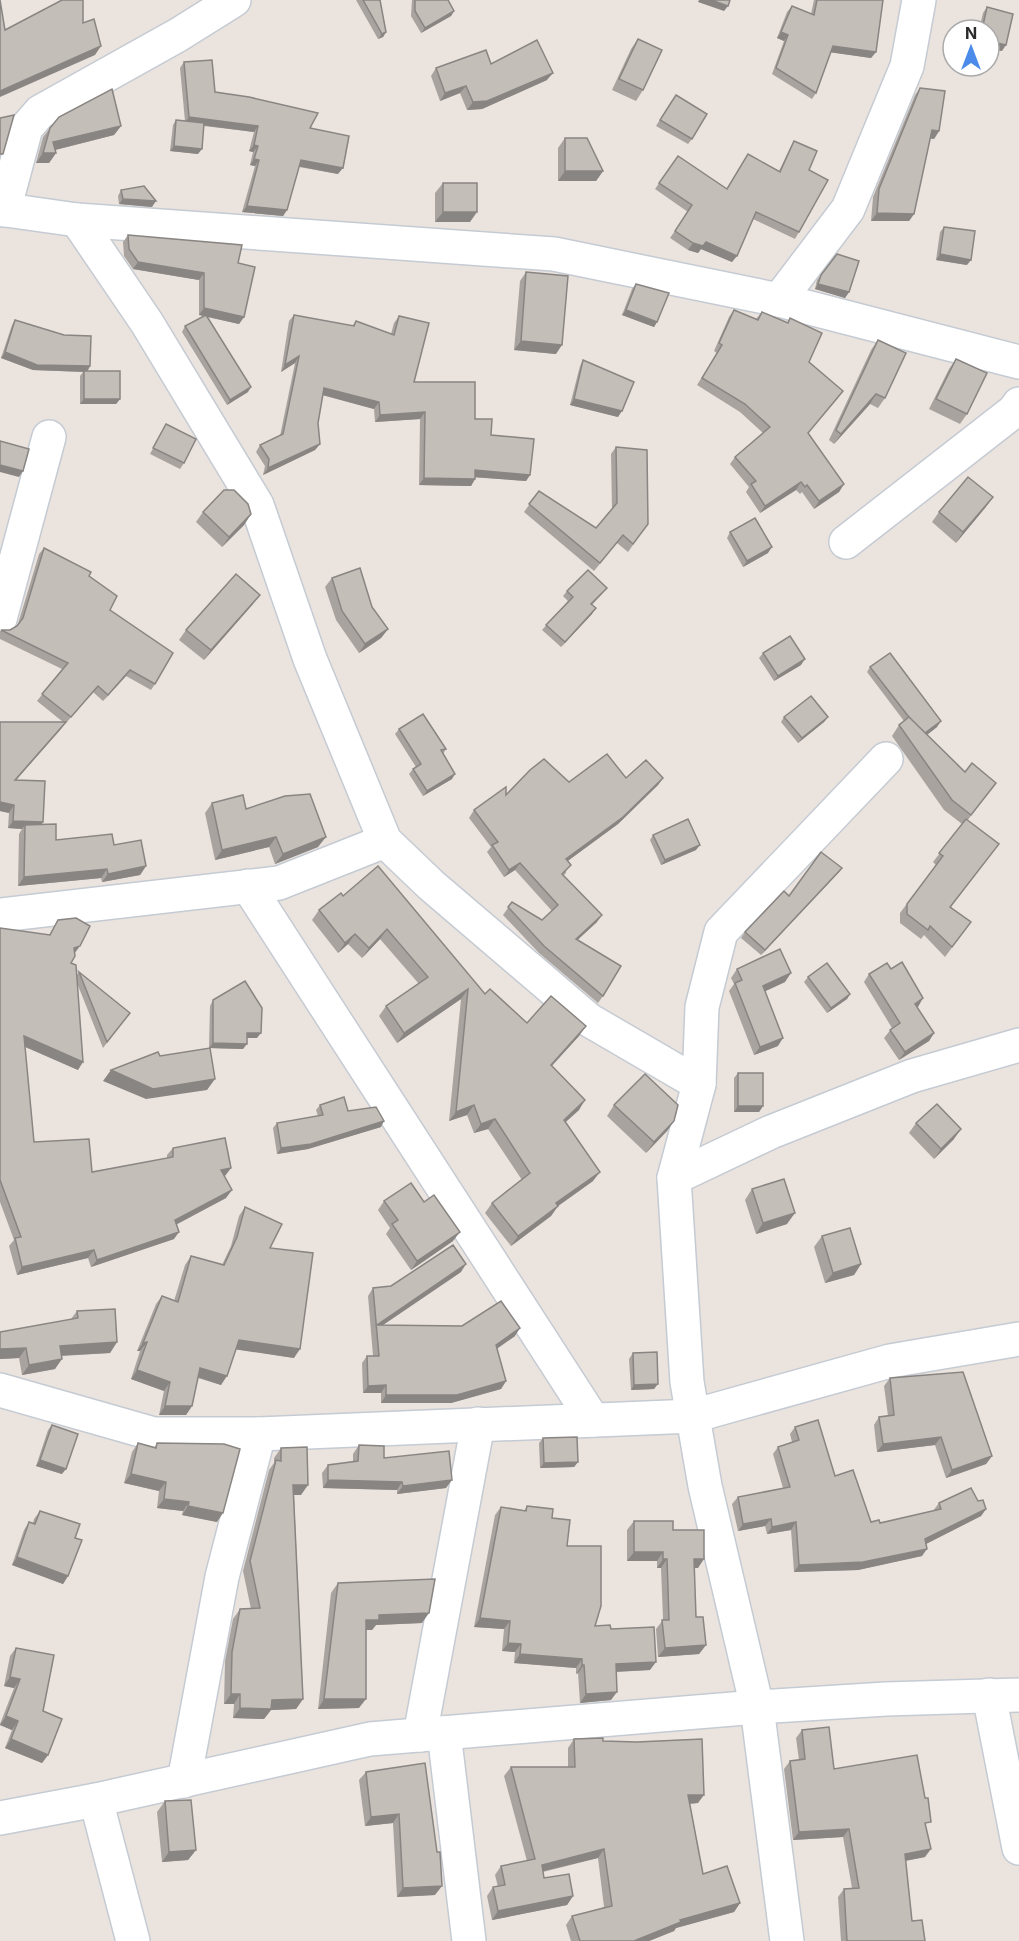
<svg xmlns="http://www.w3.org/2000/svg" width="1019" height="1941" font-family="Inter,sans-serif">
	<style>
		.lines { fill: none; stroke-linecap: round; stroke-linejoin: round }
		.minor-casing { stroke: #c5cbd3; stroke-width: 36 }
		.minor { stroke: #fff; stroke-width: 33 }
		.wall { fill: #a9a39f }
		.shaded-wall { fill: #898582 }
		.building { fill: #c4beb9; stroke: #898582; stroke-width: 1.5 }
	</style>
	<rect width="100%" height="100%" fill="#ebe3de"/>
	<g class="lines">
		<g class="minor-casing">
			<g id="minor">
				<polyline points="0,209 77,220 554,254 779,300 1019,362"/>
				<polyline points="4,210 26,128 40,112 178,35 234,0"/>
				<polyline points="77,220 147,323 257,505 310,659 385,841 431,885 589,1020 699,1084"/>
				<polyline points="779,300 848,209 907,66 919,0"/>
				<polyline points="846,542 1014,411 1019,404"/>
				<polyline points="0,619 49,437"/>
				<polyline points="248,886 593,1420"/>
				<polyline points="0,915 279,883 385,841"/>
				<polyline points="674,1178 771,1132 912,1076 1019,1045"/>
				<polyline points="0,1390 154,1434 259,1434 693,1416 890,1361 1019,1339"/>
				<polyline points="989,1695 1019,1848"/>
				<polyline points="444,1733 469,1941"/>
				<polyline points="420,1735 478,1424"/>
				<polyline points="184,1781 222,1577 259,1434"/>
				<polyline points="96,1800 133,1941"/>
				<polyline points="0,1818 96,1800 370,1739 757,1707 886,1699 1019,1695"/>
				<polyline points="787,1941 757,1707 705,1486 687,1382 674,1178 699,1084 702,1007 721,932 886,759"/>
			</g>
		</g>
		<use href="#minor" class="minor"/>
	</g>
	<g class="wall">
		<polygon points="356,0 380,0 386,32 383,37 378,39"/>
		<polygon points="412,0 448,0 454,11 451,16 421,33 411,16"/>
		<polygon points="814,0 883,0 876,52 871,58 830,52 816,93 812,99 772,74 784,41 777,38 787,12 792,6 811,14"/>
		<polygon points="987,7 1002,51 989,48 989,30 979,30 983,13"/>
		<polygon points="638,39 643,90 636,101 612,90 631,49"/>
		<polygon points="184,62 215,92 310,128 338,174 299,167 287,210 283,216 242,212 255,166 250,165 253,152 249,151 254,132 204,126 198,154 170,151 173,125 176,120 185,121 180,68"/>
		<polygon points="491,64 547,80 482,109 467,110 460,93 440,101 431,76 436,68"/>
		<polygon points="920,88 939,131 934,139 930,138 914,214 909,221 871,221 873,197 915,95"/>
		<polygon points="672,100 692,139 688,144 656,126"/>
		<polygon points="121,126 114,135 55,150 56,153 49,163 36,163 43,137 50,128"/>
		<polygon points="565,138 603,171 596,181 558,181 558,148"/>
		<polygon points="794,141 809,170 799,232 795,239 753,219 732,262 701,249 698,253 688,250 670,238 688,212 655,189 678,156 727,189 748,154 779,171 790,148"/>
		<polygon points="443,183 470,222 435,222 435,193"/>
		<polygon points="121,190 152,207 119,204 118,196"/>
		<polygon points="944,227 967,265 936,260 940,232"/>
		<polygon points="128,235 238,263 244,317 239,324 208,317 248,392 227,405 182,332 185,326 204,316 199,315 199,280 133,269 124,256 123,242"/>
		<polygon points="837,254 849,292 845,298 815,289 817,280"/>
		<polygon points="526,272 556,354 514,350 520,281"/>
		<polygon points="636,284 657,322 654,327 622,315 632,289"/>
		<polygon points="734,310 756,319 762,312 787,323 790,318 809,362 838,398 808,433 844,484 839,492 814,509 802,492 800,494 796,490 760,513 746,492 749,487 730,464 735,457 763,433 740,412 697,385 717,353 714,351 729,317"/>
		<polygon points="294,315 352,326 356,321 391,334 394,323 399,316 414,382 475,419 530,475 526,481 475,477 475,479 471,486 419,485 420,419 375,422 374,409 322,395 318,423 320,444 315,450 263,475 265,466 256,452 260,445 280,436 295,363 281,372 289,321"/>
		<polygon points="15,320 90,366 87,371 120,399 116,404 80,404 80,376 83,372 33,370 1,358 12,325"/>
		<polygon points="878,340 885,398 878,408 870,404 834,444 829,440 871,350"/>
		<polygon points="956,359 967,414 960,424 929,409 949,369"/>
		<polygon points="583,360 618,417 570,405 580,366"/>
		<polygon points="166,424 184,463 180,469 150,454"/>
		<polygon points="616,447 648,524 628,552 617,543 594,571 524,512 539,491 596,528 612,509 611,454"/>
		<polygon points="993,497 985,508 956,543 932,522 939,512"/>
		<polygon points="203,512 251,514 244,525 222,547 196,522"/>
		<polygon points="730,532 768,553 743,567 727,538"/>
		<polygon points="44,548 89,576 155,684 151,690 126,676 103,701 93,692 66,723 65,723 16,780 43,822 42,824 56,840 114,845 146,866 140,875 102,882 101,878 18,886 19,834 22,829 8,828 9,813 0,811 0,722 63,722 37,701 62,669 0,639 0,631 1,630 10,630 17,626 18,624 39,554"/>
		<polygon points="332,578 372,607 388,629 381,638 359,653 336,620 325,587"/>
		<polygon points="567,591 603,593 592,605 592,614 561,647 542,630 568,601 563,596"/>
		<polygon points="253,604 204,660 179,640 186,630"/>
		<polygon points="763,653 801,665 774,681 759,658"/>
		<polygon points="870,667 937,727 927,735 965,772 996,783 967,821 992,853 951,907 971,922 945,957 924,935 921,939 900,923 900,913 936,865 933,862 962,824 944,810 892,736 899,725 904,721 867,672"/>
		<polygon points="784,717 828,717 824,722 798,743 781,722"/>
		<polygon points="399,729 446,749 443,754 452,779 423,796 409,774 413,769 416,767 395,734"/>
		<polygon points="626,778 663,778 658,785 618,824 567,861 566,873 563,876 597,922 577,940 603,996 598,1003 539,953 503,915 512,902 542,920 552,911 515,870 504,877 487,852 491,847 469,818 474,810 506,795 569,782"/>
		<polygon points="212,803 246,809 318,847 275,864 269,847 215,860 205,813"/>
		<polygon points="653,835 696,850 661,865 650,840"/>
		<polygon points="838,873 761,955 741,938 745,932 789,896"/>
		<polygon points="343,896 527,1023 579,1036 552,1066 579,1110 565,1122 593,1181 558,1206 551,1216 511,1246 485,1213 492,1203 522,1180 488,1129 474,1133 467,1115 449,1121 461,999 397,1043 379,1016 386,1006 419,984 380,939 362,958 348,944 338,953 312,920 319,910"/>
		<polygon points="58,920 75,953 71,963 77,975 79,972 130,1013 103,1048 77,983 78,1070 25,1047 34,1142 92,1172 167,1158 167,1155 173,1148 231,1168 224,1176 226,1198 176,1224 174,1239 91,1267 88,1258 17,1275 9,1246 14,1240 0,1202 0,928 49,935"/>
		<polygon points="737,969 785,982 765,991 778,1046 754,1055 729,991 734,984 731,978"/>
		<polygon points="869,974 934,1033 929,1041 899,1060 884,1038 892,1028 864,982"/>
		<polygon points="808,977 850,994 847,999 827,1013 804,982"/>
		<polygon points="213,1000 257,1038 247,1038 243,1049 209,1048 210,1006"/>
		<polygon points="738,1073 763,1106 759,1112 734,1112 734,1078"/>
		<polygon points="320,1105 348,1111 381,1127 308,1149 277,1154 273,1128 277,1123 318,1116 316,1110"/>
		<polygon points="614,1105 674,1121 667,1131 646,1153 607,1116"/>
		<polygon points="916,1123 954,1139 934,1159 909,1133"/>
		<polygon points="752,1189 787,1224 756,1234 745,1200"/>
		<polygon points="384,1201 453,1241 411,1270 386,1234 390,1228 378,1210"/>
		<polygon points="245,1207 270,1248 294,1358 236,1349 221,1385 198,1378 192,1406 186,1415 159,1415 164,1391 131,1379 140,1351 137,1351 156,1304 162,1296 174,1301 185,1265 191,1256 222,1265 231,1246 239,1216"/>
		<polygon points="822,1236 861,1264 854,1275 825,1283 814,1247"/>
		<polygon points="461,1272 383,1325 515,1336 497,1348 506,1381 501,1389 451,1403 381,1403 381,1393 363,1393 362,1363 367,1356 373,1356 368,1296 373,1288 391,1286"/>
		<polygon points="77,1311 117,1342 110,1353 62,1356 55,1369 22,1375 19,1358 0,1359 71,1319"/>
		<polygon points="633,1353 654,1389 631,1390 629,1359"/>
		<polygon points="890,1378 992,1456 986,1464 946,1478 935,1445 877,1452 874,1425 879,1417 888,1416 884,1386"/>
		<polygon points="52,1425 62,1474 36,1466 48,1430"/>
		<polygon points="795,1427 835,1476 871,1522 880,1523 933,1511 939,1503 978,1501 986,1509 981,1516 926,1544 922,1556 858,1570 794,1572 791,1530 767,1534 765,1526 738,1531 732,1504 738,1497 783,1488 773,1454 778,1447 792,1442 790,1434"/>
		<polygon points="543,1438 578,1462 574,1467 540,1468 539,1443"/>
		<polygon points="138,1443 155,1447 157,1443 217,1522 182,1515 183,1511 157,1508 159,1491 124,1483 132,1452"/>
		<polygon points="359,1445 384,1458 446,1488 397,1494 397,1490 323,1488 322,1473 328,1465 353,1462 353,1454"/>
		<polygon points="281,1448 301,1495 294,1495 303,1699 296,1709 271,1710 264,1719 233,1718 234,1704 224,1704 225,1661 233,1619 240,1609 251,1609 243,1571 269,1470 274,1463 274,1458"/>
		<polygon points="527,1506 552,1518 567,1546 595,1626 611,1629 650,1670 616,1672 611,1700 580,1703 578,1673 576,1674 576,1668 514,1663 515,1652 502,1651 504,1629 474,1627 495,1515 501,1507 524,1511"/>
		<polygon points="40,1511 75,1538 68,1576 63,1584 12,1565 24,1530 29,1522 33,1523 34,1519"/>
		<polygon points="634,1521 673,1530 698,1568 694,1568 696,1617 706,1645 699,1654 658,1657 656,1629 663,1620 661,1568 657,1568 657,1561 627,1561 627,1530"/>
		<polygon points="338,1583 422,1623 376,1625 372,1630 366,1630 359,1708 318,1709 331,1593"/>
		<polygon points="16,1648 43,1711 48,1755 42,1763 5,1748 12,1730 0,1725 0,1724 14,1688 4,1686 10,1656"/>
		<polygon points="802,1730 834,1769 926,1828 925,1857 905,1861 912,1921 925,1941 841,1941 838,1897 844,1889 852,1888 843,1837 793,1840 784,1769 790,1761 799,1760 796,1738"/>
		<polygon points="574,1739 603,1741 698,1803 690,1804 703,1874 740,1903 734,1912 676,1928 674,1931 649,1941 571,1941 566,1925 572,1916 604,1907 598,1858 543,1872 544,1878 573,1896 567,1905 492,1920 487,1896 493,1887 498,1887 495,1875 501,1866 527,1861 504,1776 511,1767 568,1767 568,1748"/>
		<polygon points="425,1763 435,1895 397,1897 393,1823 365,1826 359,1780 366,1772"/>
		<polygon points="165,1801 196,1850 188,1860 162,1862 157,1812"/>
	</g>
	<g class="shaded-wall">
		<polygon points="699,0 711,0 728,6 724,11 698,2"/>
		<polygon points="454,11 451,16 421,33 425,28"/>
		<polygon points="386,32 383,37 378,39 382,34"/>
		<polygon points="781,32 788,35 784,41 777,38"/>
		<polygon points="989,41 1006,45 1002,51 989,48"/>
		<polygon points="101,46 95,55 0,97 0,91"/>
		<polygon points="833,46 876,52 871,58 828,52"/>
		<polygon points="553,73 547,80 482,109 467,110 473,102"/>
		<polygon points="466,86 460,93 440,101 445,93"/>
		<polygon points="189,117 258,126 254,132 185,123"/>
		<polygon points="121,126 114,135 47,152 53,142"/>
		<polygon points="932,130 939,131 934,139 927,138"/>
		<polygon points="254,145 258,146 253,152 249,151"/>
		<polygon points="174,146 202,149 198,154 170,151"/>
		<polygon points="43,153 56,153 49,163 36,163"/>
		<polygon points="254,159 259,160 255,166 250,165"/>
		<polygon points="301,160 343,168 338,174 297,166"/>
		<polygon points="565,171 603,171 596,181 558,181"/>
		<polygon points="123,199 156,201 152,207 119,204"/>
		<polygon points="247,206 287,210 283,216 242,212"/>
		<polygon points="443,212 477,212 470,222 435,222"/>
		<polygon points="877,213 914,214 909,221 871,221"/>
		<polygon points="706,242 737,256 732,262 701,249 698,253 688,250 693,243"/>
		<polygon points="940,254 971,260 967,265 936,260"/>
		<polygon points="138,262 204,273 199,280 133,269"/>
		<polygon points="818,284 849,292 845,298 815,289"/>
		<polygon points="204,308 244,317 239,324 199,315"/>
		<polygon points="626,310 657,322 654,327 622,315"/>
		<polygon points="521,341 562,345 556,354 514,350"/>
		<polygon points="5,352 90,366 87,372 33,370 1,358"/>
		<polygon points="299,356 295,363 281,372 285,365"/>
		<polygon points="251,387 248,392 227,405 230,400"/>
		<polygon points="324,388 379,402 374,409 319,394"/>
		<polygon points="876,394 870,404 834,444 841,434"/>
		<polygon points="84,399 120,399 116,404 80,404"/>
		<polygon points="574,399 622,411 618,417 570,405"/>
		<polygon points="425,412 420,419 375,422 380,415"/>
		<polygon points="320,444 315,450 263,475 268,468"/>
		<polygon points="0,465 23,471 19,477 0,472"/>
		<polygon points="475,470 530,475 526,481 471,477"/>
		<polygon points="424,478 475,479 471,486 419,485"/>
		<polygon points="801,482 796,490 760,513 765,506"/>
		<polygon points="844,484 839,492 814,509 819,501"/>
		<polygon points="993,497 985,508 956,543 963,532"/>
		<polygon points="251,514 244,525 222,547 229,537"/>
		<polygon points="772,547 768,553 743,567 747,561"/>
		<polygon points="260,595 253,604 204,660 211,650"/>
		<polygon points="596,608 592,614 561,647 565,642"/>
		<polygon points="388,629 381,638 359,653 365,644"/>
		<polygon points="805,659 801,665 774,681 778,676"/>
		<polygon points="130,670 126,676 103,701 108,695"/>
		<polygon points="828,717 824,722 798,743 802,738"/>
		<polygon points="941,721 937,727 920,740 923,735"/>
		<polygon points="66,722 61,729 10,787 15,780"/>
		<polygon points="455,774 452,779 423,796 427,791"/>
		<polygon points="663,778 658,785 618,824 561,866 566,859"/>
		<polygon points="0,802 14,805 9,813 0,811"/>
		<polygon points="13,821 43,822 38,830 25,825 22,829 8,828"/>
		<polygon points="276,837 269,847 215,860 222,850"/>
		<polygon points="326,837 318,847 275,864 283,854"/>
		<polygon points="700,845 696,850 661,865 665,860"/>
		<polygon points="520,863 515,870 504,877 509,870"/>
		<polygon points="146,866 140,875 102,882 108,874"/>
		<polygon points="842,868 838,873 761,955 765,950"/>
		<polygon points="107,869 101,878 18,886 24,877"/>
		<polygon points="602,915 597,922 571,946 576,939"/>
		<polygon points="387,929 380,939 362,958 369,948"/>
		<polygon points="355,934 348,944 338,953 345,943"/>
		<polygon points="80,946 74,954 74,948"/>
		<polygon points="791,973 785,982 757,995 763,986"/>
		<polygon points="468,989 461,999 397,1043 404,1033"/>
		<polygon points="850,994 847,999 827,1013 831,1008"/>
		<polygon points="923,998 918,1007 909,1012 915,1004"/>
		<polygon points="586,1026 579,1036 544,1074 551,1065"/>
		<polygon points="247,1033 261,1033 257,1038 244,1038"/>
		<polygon points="934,1033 929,1041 899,1060 905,1052"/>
		<polygon points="24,1036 83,1062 78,1070 19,1044"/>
		<polygon points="783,1038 778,1046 754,1055 760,1047"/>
		<polygon points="213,1043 247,1044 243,1049 209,1048"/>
		<polygon points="111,1070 215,1079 207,1090 146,1099 103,1081"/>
		<polygon points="585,1100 579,1110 557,1130 564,1120"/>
		<polygon points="474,1105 467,1115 449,1121 456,1112"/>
		<polygon points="738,1106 763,1106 759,1112 734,1112"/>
		<polygon points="495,1119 488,1129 474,1133 481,1124"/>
		<polygon points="384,1121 381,1127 308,1149 277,1154 281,1148"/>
		<polygon points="674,1121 667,1131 646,1153 654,1142"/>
		<polygon points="961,1129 954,1139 934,1159 941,1149"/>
		<polygon points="231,1168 225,1176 216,1177 221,1170"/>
		<polygon points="600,1172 593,1181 558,1206 551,1216 511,1246 518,1236 556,1203"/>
		<polygon points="232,1190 226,1198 170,1228 175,1220"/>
		<polygon points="795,1213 787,1224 756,1234 763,1223"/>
		<polygon points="179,1232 174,1239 91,1267 97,1260"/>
		<polygon points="460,1232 453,1241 411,1270 417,1261"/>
		<polygon points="94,1250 88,1258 17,1275 22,1267"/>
		<polygon points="466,1264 461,1272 377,1329 377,1325"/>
		<polygon points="861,1264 854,1275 825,1283 833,1273"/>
		<polygon points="520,1328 515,1336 491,1353 496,1345"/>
		<polygon points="239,1340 300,1349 294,1358 233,1349"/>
		<polygon points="117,1342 110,1353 53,1356 60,1346"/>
		<polygon points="147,1342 140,1351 137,1351 143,1343"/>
		<polygon points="26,1348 19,1358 0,1359 0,1349"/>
		<polygon points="62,1359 55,1369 22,1375 29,1365"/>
		<polygon points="200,1368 227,1376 221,1385 194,1376"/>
		<polygon points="137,1370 170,1382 164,1391 131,1379"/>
		<polygon points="506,1381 501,1389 451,1403 381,1403 386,1395"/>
		<polygon points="658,1384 654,1389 631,1390 634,1385"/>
		<polygon points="386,1385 381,1393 363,1393 368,1386"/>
		<polygon points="165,1406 192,1406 186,1415 159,1415"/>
		<polygon points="941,1437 935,1445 877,1452 883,1444"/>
		<polygon points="992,1456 986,1464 946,1478 952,1470"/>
		<polygon points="40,1460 66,1469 62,1474 36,1466"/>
		<polygon points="578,1462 574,1467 540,1468 544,1463"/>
		<polygon points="131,1474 166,1482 159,1491 124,1483"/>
		<polygon points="328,1480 402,1482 397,1490 323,1488"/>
		<polygon points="452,1480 446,1488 397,1494 403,1486"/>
		<polygon points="293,1485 308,1485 301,1495 286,1495"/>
		<polygon points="164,1499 189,1502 183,1511 157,1508"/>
		<polygon points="188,1506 223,1513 217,1522 182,1515"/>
		<polygon points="986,1509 981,1516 920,1547 925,1539"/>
		<polygon points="771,1519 765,1526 738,1531 743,1524"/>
		<polygon points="796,1522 791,1530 767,1534 772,1527"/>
		<polygon points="927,1549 922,1556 858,1570 794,1572 799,1565"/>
		<polygon points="634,1552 663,1552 657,1561 627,1561"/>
		<polygon points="17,1557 68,1576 63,1584 12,1565"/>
		<polygon points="663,1559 667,1559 661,1568 657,1568"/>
		<polygon points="694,1559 704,1559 698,1568 687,1568"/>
		<polygon points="429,1613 422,1623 376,1625 372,1630 359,1630 366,1620 379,1615"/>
		<polygon points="480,1618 510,1621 504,1629 474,1627"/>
		<polygon points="508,1643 521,1644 515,1652 502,1651"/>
		<polygon points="706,1645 699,1654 658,1657 665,1648"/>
		<polygon points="520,1654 582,1659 576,1668 514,1663"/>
		<polygon points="656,1662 650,1670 610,1672 616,1664"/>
		<polygon points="582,1665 584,1665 578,1673 576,1674"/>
		<polygon points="10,1677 20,1679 14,1688 4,1686"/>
		<polygon points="617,1692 611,1700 580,1703 586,1694"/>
		<polygon points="231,1694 240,1694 234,1704 224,1704"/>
		<polygon points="303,1699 296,1709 271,1710 264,1719 233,1718 240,1708 272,1700"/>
		<polygon points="324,1699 366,1699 359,1708 318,1709"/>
		<polygon points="6,1716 18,1721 12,1730 0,1725"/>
		<polygon points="11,1739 48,1755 42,1763 5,1748"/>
		<polygon points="688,1795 704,1795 698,1803 682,1804"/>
		<polygon points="399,1814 393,1823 365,1826 371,1817"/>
		<polygon points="849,1829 843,1837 793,1840 799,1832"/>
		<polygon points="604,1849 598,1858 535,1873 542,1865"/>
		<polygon points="931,1849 925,1857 899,1862 905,1854"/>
		<polygon points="196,1850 188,1860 162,1862 169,1852"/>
		<polygon points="442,1886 435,1895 397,1897 403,1888"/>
		<polygon points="573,1896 567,1905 492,1920 498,1911"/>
		<polygon points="740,1903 734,1912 676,1928 674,1931 649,1941 634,1941 680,1920"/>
	</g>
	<g class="building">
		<polygon points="0,0 5,30 62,0 83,0 83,23 94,19 101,46 0,91"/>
		<polygon points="363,0 380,0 386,32 382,34"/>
		<polygon points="415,0 448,0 454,11 425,28 415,11"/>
		<polygon points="711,0 730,0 728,6"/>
		<polygon points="817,0 883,0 876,52 833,46 816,93 776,68 788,35 781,32 792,6 814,15"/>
		<polygon points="987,7 1013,14 1006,45 989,41 989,30 982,30"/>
		<polygon points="638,39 662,50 643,90 619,79"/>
		<polygon points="537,40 553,73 487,101 473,102 466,86 445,93 436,68 486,50 491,64"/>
		<polygon points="212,60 215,92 249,97 318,113 310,128 349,136 343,168 301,160 287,210 247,206 259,160 254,159 258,146 254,145 258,126 189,117 184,62"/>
		<polygon points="920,88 945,91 939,131 932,130 914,214 877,213 879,189"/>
		<polygon points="112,89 121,126 53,142 56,153 43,153 50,128 59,117"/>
		<polygon points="676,95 707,114 692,139 660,120"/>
		<polygon points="14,115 3,154 0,154 0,118"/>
		<polygon points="176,120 204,123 202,149 174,146"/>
		<polygon points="565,138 587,138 603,171 565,171"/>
		<polygon points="794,141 817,151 809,170 828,180 799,232 756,212 737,256 706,242 703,246 693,243 675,231 692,205 659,183 678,156 727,189 748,154 780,172"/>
		<rect x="443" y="183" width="34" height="29"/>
		<polygon points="144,186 156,201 123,199 121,190"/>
		<polygon points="944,227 975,231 971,260 940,254"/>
		<polygon points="128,235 242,245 238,263 255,267 244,317 204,308 204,273 138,262 129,249"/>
		<polygon points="837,254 859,261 849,292 818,284 821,275"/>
		<polygon points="526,272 568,276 562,345 521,341"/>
		<polygon points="636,284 669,293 657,322 626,310"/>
		<polygon points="734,310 758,320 762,312 788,323 790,318 822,333 809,362 843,391 808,433 844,484 819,501 807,485 805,487 801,482 765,506 751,484 756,481 735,457 770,427 745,404 702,378 722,345 719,343"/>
		<polygon points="206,315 251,387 230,400 185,326"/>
		<polygon points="294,315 354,326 356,321 394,335 399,316 429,323 414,382 475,382 475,419 492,419 491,435 534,439 530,475 475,470 475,479 424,478 425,412 380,415 379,402 324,388 318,423 320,444 268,468 269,459 260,445 283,434 299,356 285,365"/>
		<polygon points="15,320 64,335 91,336 90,366 37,365 5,352"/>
		<polygon points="878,340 906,353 885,398 876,394 841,434 836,430"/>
		<polygon points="956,359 987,373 967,414 936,399"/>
		<polygon points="583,360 634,382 622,411 574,399"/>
		<rect x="84" y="371" width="36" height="28"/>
		<polygon points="166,424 196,439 184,463 153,448"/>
		<polygon points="0,441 29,449 23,471 0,465"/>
		<polygon points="616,447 647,450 648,524 633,544 623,535 600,563 529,504 539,491 596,528 617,503"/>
		<polygon points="968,477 993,497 963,532 939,512"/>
		<polygon points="224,490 234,490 248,504 251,514 229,537 203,512"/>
		<polygon points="755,518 772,547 747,561 730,532"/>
		<polygon points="44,548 91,572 89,576 117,596 110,610 173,653 155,684 130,670 108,695 98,686 71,717 42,694 68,663 1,630 10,630 17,626 23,618"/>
		<polygon points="360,568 372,607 388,629 365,644 342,611 332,578"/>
		<polygon points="588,570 607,588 591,604 596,608 565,642 546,625 573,597 567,591"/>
		<polygon points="236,574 260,595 211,650 186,630"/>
		<polygon points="790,636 805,659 778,676 763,653"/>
		<polygon points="890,653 941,721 925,733 912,721 870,667"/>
		<polygon points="811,696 828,717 802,738 784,717"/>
		<polygon points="423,714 446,749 441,750 455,774 427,791 413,769 421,764 399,729"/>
		<polygon points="909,717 965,772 972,763 996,783 971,815 952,800 899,725"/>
		<polygon points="0,722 66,722 15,780 45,781 43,822 13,821 14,805 0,802"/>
		<polygon points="607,754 626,778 646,760 663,778 623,817 566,859 571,865 562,874 602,915 576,939 621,966 603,996 544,946 508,907 512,902 542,920 558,905 520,863 509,870 492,845 498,842 474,810 506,787 506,795 530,770 544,759 569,782"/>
		<polygon points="310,794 326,837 283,854 276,837 222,850 212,803 243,795 246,809 285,796"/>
		<polygon points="688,819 700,845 665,860 653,835"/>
		<polygon points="966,819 999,844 950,907 971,922 952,947 930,926 928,930 907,914 907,904 943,856 939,853"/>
		<polygon points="56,824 56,840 112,834 114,845 141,840 146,866 108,874 107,869 24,877 25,825"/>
		<polygon points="821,852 842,868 765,950 745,932 784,891 789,896"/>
		<polygon points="378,866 485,994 490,989 527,1023 551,996 586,1026 551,1065 585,1100 564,1120 600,1172 556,1203 558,1206 518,1236 492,1203 530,1173 495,1119 481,1124 474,1105 456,1112 468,989 404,1033 386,1006 428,977 387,929 369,948 355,934 345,943 319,910 341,893 343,896"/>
		<polygon points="76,918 90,926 80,946 74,948 75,956 71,963 76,965 83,1062 24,1036 34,1142 89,1139 92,1172 173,1157 173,1148 225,1138 231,1168 221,1170 232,1190 175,1220 179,1232 97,1260 94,1250 22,1267 15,1238 21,1237 0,1180 0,928 50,935 58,920"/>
		<polygon points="780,949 791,973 763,986 783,1038 760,1047 735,983 742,980 737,969"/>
		<polygon points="902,962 923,998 915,1004 934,1033 905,1052 890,1030 900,1023 869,974 887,963 891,969"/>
		<polygon points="827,963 850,994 831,1008 808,977"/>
		<polygon points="79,972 130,1013 107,1042"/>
		<polygon points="245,981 262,1008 261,1033 247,1033 247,1044 213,1043 213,1000"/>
		<polygon points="210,1048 215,1079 153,1089 111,1070 158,1052 160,1056"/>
		<rect x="738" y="1073" width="25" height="33"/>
		<polygon points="645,1074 678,1105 674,1121 654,1142 614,1105"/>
		<polygon points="344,1097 348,1111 376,1107 384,1121 311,1144 281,1148 277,1123 323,1115 320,1105"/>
		<polygon points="937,1104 961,1129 941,1149 916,1123"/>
		<polygon points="784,1179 795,1213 763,1223 752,1189"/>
		<polygon points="411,1183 424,1202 434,1195 460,1232 417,1261 392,1224 398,1220 384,1201"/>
		<polygon points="245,1207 282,1224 270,1248 313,1253 300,1349 239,1340 227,1376 200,1368 192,1406 165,1406 170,1382 137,1370 147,1342 143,1343 162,1296 178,1302 191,1256 224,1265 237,1237"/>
		<polygon points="850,1228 861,1264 833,1273 822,1236"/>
		<polygon points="453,1245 466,1264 377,1325 462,1326 501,1301 520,1328 496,1345 506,1381 457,1395 386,1395 386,1385 368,1386 367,1356 379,1356 373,1288 391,1286"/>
		<polygon points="115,1309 117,1342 60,1346 62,1359 29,1365 26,1348 0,1349 0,1332 78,1318 77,1311"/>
		<polygon points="657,1352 658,1384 634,1385 633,1353"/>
		<polygon points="963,1372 992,1456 952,1470 941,1437 883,1444 879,1417 894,1415 890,1378"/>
		<polygon points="818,1420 835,1476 853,1470 871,1522 879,1520 880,1523 941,1509 939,1503 971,1488 978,1501 983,1500 986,1509 925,1539 927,1549 863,1562 799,1565 796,1522 772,1527 771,1519 743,1524 738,1497 790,1487 778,1447 799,1440 795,1427"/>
		<polygon points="52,1425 78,1434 66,1469 40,1460"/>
		<polygon points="577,1437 578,1462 544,1463 543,1438"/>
		<polygon points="138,1443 156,1448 157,1443 224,1444 240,1449 223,1513 188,1506 189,1502 164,1499 166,1482 131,1474"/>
		<polygon points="359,1445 384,1446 384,1458 449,1451 452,1480 403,1486 402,1482 328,1480 328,1465 358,1461"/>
		<polygon points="307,1447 308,1485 293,1485 303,1699 272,1700 271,1709 240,1708 240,1694 231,1694 232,1652 240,1609 260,1608 250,1561 276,1460 281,1461 281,1448"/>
		<polygon points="527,1506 553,1509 552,1518 570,1520 567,1546 601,1546 601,1606 595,1626 610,1625 611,1629 654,1627 656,1662 616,1664 617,1692 586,1694 584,1665 582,1665 582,1659 520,1654 521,1644 508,1643 510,1621 480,1618 501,1507 526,1511"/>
		<polygon points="40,1511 80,1524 75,1538 82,1540 68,1576 17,1557 29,1522 35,1524"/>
		<polygon points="634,1521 673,1521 673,1530 704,1530 704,1559 694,1559 696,1617 703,1617 706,1645 665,1648 662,1620 669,1620 667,1559 663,1559 663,1552 634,1552"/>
		<polygon points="435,1579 429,1613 379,1615 379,1620 366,1620 366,1699 324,1699 338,1583"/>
		<polygon points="16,1648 54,1655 43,1711 62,1719 48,1755 11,1739 18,1721 6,1716 20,1679 10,1677"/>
		<polygon points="829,1727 834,1769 917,1755 925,1798 928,1798 931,1822 925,1823 931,1849 905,1854 912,1921 922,1920 925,1941 847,1941 844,1889 859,1888 849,1829 799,1832 790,1761 805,1759 802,1730"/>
		<polygon points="603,1738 603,1741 637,1742 702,1739 704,1795 688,1795 703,1874 727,1866 740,1903 680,1920 681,1922 634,1941 580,1941 572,1916 612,1906 604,1849 542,1865 544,1878 569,1874 573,1896 498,1911 493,1887 505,1885 501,1866 535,1859 511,1767 575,1767 574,1739"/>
		<polygon points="425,1763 437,1852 440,1852 442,1886 403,1888 399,1814 371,1817 366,1772"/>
		<polygon points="191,1800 196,1850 169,1852 165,1801"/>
	</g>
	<g transform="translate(971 48)"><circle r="28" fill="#ffffff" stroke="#aaaaaa" stroke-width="1.5"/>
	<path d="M0-4.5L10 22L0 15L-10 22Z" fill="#4c8bea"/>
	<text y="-9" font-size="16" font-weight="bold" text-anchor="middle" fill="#2a2a2a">N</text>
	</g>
</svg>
